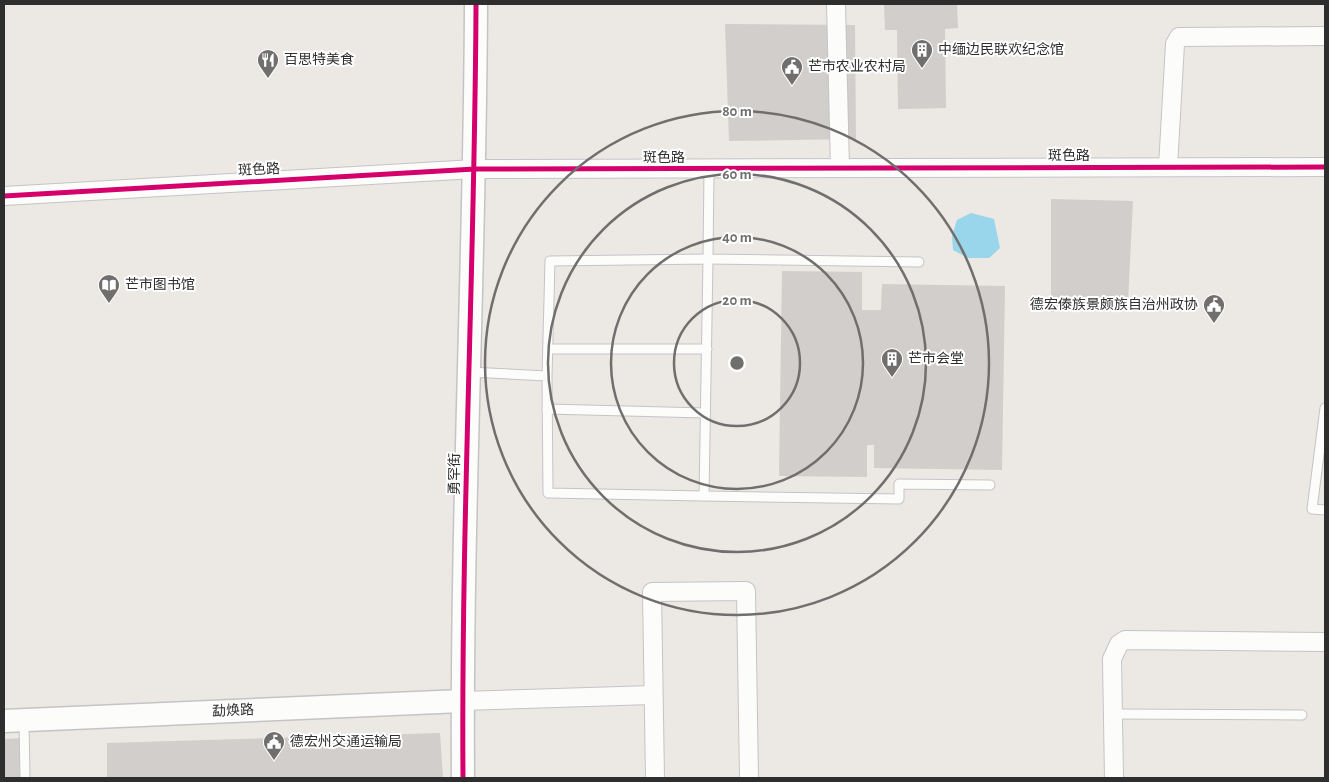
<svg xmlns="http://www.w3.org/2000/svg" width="1329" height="782" font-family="'Alegreya Sans','Noto Sans SC',sans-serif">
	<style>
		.water { fill: #99d6ec }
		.building { fill: #d1cecb }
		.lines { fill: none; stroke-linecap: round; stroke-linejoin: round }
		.service-casing { stroke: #c5c4c5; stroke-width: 11 }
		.minor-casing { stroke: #c5c4c5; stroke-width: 20 }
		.tertiary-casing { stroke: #c5c4c5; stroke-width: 25 }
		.service { stroke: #fcfcfb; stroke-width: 9 }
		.minor { stroke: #fcfcfb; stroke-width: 18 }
		.tertiary { stroke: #fcfcfb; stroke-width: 22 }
		.cycleway-casing { stroke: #fff; stroke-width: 8 }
		.cycleway { stroke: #d6006c; stroke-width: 5 }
		.ring { fill: none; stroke: #706f6e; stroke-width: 2.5 }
		.labels { text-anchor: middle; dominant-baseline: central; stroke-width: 4; stroke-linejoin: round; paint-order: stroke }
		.poi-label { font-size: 14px; fill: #2e2e2e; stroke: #fff; text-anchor: start }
		.street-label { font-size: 14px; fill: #2e2e2e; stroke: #fff }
		.centre { fill: #706f6e; stroke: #fff; stroke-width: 2.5 }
		.ring-label { font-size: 15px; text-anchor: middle; font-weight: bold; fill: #706f6e; stroke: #fff; stroke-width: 4; stroke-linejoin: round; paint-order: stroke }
	</style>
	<rect width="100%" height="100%" fill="#ece8e4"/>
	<polygon class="water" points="971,213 994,219 1000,248 989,258 968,258 953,250 952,236 957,220"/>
	<g class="building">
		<polygon points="884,4 957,4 958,28 945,29 946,108 898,109 897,30 885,30"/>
		<polygon points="725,24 855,25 856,139 729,141"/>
		<polygon points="1051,199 1133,201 1128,302 1051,312"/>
		<polygon points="782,271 862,272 862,310 881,310 882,284 1005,286 1002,470 874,468 874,445 867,445 867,477 779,476"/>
		<polygon points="440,733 443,778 107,778 107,743"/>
		<polygon points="25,738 25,778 4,778 4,739"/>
	</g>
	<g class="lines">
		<g class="service-casing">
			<g id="service">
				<polyline points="709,169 708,259 919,262"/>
				<polyline points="548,349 707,349"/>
				<polyline points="469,372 547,376 548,493 704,496 708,259 550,261 547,376"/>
				<polyline points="1325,408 1312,509 1325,510"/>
				<polyline points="547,409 705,413"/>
				<polyline points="704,496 899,499 899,484 990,485"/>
				<polyline points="1112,714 1302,715"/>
				<polyline points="24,721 25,778"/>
			</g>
		</g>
		<g class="minor-casing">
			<g id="minor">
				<polyline points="836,4 840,168"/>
				<polyline points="1168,167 1175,44 1179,37 1325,36"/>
				<polyline points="4,196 475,169 1325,167"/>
				<polyline points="462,701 652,695"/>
				<polyline points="655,778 652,592 746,591 749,778"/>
				<polyline points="1114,778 1112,659 1119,644 1125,640 1325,642"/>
			</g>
		</g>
		<g class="tertiary-casing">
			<g id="tertiary">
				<polyline points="4,721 462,701"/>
				<path d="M 463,778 C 461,520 475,262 476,4"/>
			</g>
		</g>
		<use href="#service" class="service"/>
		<use href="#minor" class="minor"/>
		<use href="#tertiary" class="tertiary"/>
		<g class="cycleway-casing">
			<g id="cycleway">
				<polyline points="4,196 475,169 1325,167"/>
				<path d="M 463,778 C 461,520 475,262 476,4"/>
			</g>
		</g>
		<use href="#cycleway" class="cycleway"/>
	</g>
	<g class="ring">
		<circle cx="737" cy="363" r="63"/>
		<circle cx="737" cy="363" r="126"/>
		<circle cx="737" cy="363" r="189"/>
		<circle cx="737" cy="363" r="252"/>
	</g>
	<defs>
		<g id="building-pin" transform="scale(1.125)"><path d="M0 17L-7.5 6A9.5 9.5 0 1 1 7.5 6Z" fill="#706f6e" stroke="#fff"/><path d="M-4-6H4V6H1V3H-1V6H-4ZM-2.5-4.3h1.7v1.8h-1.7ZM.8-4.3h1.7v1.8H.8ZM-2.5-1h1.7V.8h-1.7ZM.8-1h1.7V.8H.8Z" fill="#fff"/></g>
		<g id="restaurant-pin" transform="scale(1.125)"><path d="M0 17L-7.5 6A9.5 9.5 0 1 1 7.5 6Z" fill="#706f6e" stroke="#fff"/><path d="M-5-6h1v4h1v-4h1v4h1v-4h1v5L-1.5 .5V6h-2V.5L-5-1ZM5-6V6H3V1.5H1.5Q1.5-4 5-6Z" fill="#fff"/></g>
		<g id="civic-pin" transform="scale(1.125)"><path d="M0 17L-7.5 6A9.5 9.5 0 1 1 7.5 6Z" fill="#706f6e" stroke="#fff"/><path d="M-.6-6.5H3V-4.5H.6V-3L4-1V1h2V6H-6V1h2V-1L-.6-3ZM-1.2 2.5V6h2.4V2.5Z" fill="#fff"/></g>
		<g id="library-pin" transform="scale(1.125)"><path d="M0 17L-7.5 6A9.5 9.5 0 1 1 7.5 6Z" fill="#706f6e" stroke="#fff"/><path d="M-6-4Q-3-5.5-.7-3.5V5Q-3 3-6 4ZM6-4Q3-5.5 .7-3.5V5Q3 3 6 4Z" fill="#fff"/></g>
	</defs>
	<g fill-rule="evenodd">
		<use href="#building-pin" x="922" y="50"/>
		<use href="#restaurant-pin" x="268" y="60"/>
		<use href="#civic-pin" x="792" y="67"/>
		<use href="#library-pin" x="109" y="285"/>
		<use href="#civic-pin" x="1214" y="305"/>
		<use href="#building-pin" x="892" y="359"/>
		<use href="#civic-pin" x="274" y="742"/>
	</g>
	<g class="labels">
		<g class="poi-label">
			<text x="938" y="50">中缅边民联欢纪念馆</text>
			<text x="284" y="60">百思特美食</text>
			<text x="808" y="67">芒市农业农村局</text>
			<text x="125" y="285">芒市图书馆</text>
			<text x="1198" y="305" text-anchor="end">德宏傣族景颇族自治州政协</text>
			<text x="908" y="359">芒市会堂</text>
			<text x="290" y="742">德宏州交通运输局</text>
		</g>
		<g class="street-label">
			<text x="1069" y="156">斑色路</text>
			<text x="664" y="158">斑色路</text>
			<text transform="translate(259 170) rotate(-3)">斑色路</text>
			<text transform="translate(455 474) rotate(-89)">勇罕街</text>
			<text transform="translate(233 711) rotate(-3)">勐焕路</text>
		</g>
	</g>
	<circle cx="737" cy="363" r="8" class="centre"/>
	<g class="ring-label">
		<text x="737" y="116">80 m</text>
		<text x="737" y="179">60 m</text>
		<text x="737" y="242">40 m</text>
		<text x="737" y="305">20 m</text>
	</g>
	<rect width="1329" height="782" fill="none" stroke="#2e2e2e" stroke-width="10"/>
</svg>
